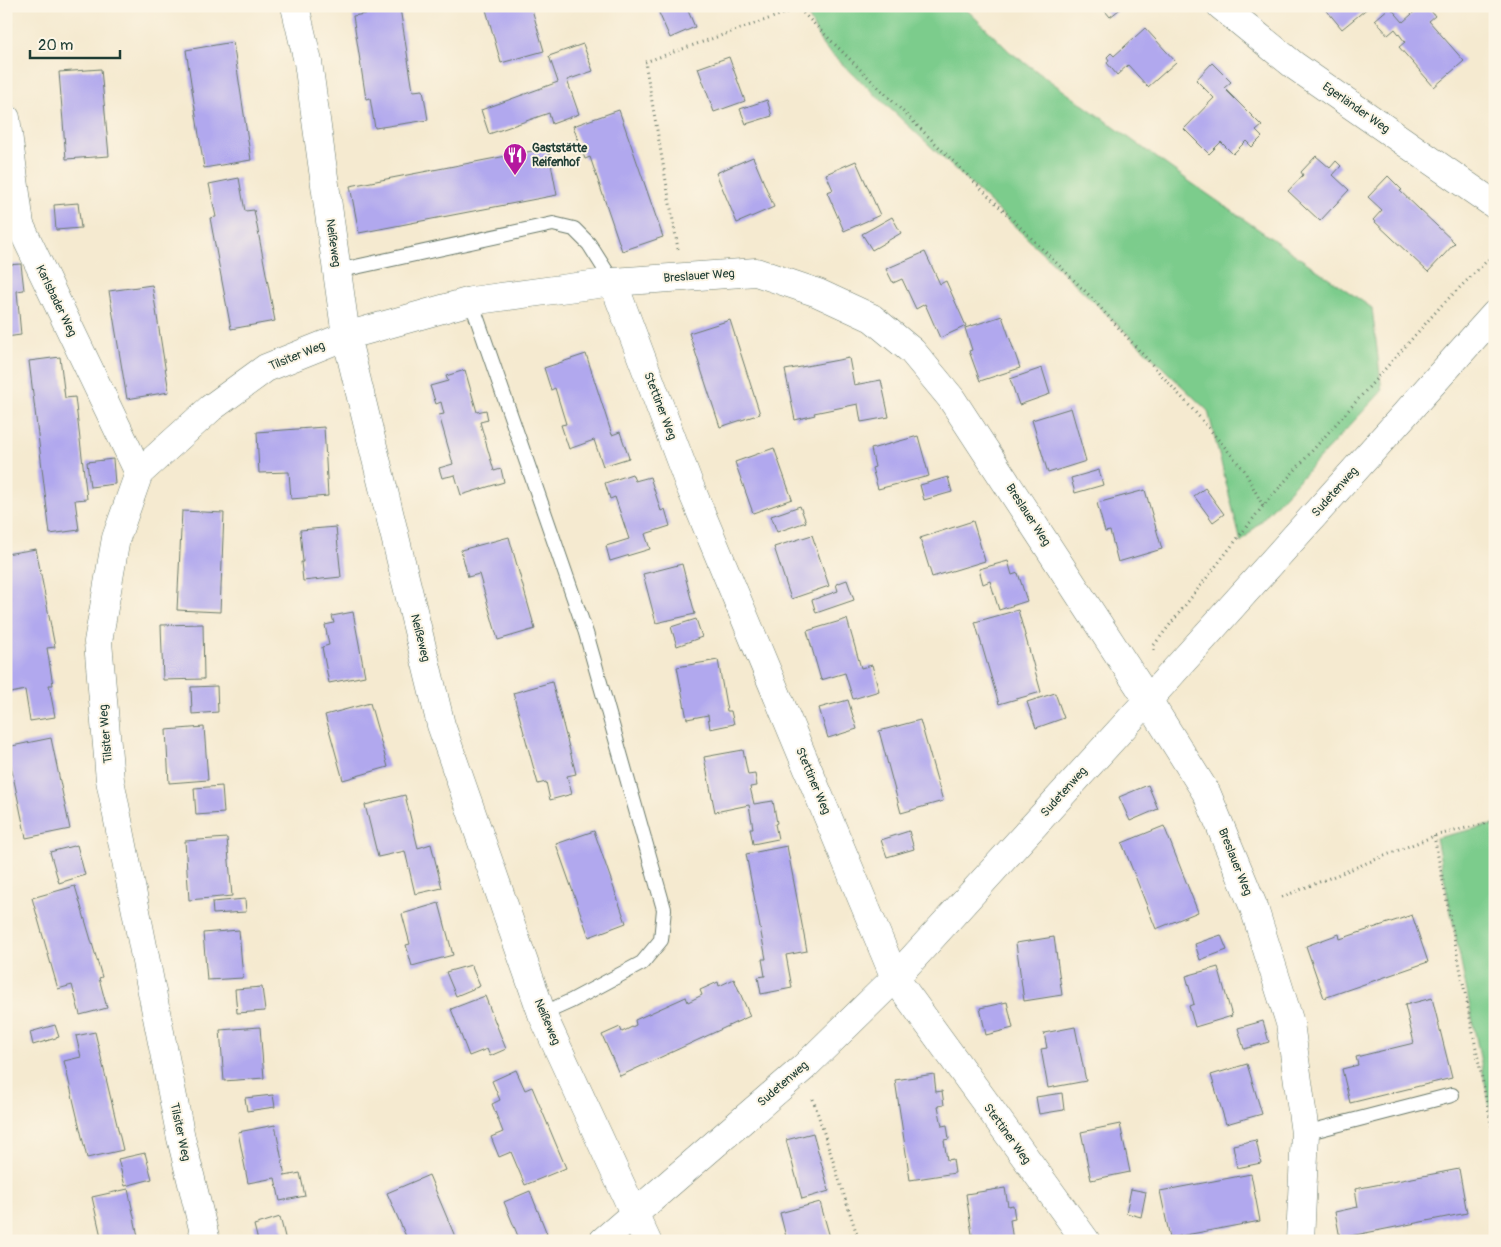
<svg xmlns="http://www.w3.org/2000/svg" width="1501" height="1247" font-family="Pangolin,sans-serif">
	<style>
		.green { fill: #7ccc8c; stroke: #4e8460 }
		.building { fill: #b1a8ee }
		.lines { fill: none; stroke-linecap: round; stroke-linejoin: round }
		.service-casing { stroke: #6a7a6b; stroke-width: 16 }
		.minor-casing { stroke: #6a7a6b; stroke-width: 29 }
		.path { stroke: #6a7a6b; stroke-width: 3; stroke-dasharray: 1 4; stroke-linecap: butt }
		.service { stroke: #fff; stroke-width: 14 }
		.minor { stroke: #fff; stroke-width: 28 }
		.labels { text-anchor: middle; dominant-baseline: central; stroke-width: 4; stroke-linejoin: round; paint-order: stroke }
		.street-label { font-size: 12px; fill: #1f3d34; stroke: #fcf5e5 }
		.poi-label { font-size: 12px; font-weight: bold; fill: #1f3d34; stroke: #fcf5e5; text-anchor: start }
	</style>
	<rect width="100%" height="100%" fill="#fcf5e5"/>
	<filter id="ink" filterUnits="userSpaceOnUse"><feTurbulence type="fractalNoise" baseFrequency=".02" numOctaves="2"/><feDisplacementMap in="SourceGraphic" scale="10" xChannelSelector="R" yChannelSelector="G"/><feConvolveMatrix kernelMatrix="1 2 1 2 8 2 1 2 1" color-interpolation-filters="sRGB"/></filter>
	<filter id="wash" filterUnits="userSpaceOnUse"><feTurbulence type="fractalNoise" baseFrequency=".0096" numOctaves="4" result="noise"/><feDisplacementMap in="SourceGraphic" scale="20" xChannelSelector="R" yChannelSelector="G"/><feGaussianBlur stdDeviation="1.12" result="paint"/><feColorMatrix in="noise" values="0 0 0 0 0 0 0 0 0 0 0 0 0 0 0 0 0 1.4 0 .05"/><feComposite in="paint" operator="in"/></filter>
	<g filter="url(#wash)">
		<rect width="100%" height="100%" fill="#f5ead0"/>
		<g class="green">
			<polygon points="803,6 963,6 1010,52 1193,184 1372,308 1382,391 1241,542 1208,411 956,170 823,46"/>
			<polygon points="1495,824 1495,1132 1436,838"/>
		</g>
		<g id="blocks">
			<g class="building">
				<polygon points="485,6 531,6 544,51 501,63"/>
				<polygon points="656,6 686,6 695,27 670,38"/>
				<polygon points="1101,6 1124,6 1110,17"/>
				<polygon points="1323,6 1370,6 1342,29"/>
				<polygon points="1421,6 1427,6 1435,16 1429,21 1464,61 1434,87 1399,47 1405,42 1395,29 1388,35 1375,20 1390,7 1403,22"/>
				<polygon points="400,8 413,91 423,90 428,120 375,128 370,98 366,99 353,16"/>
				<polygon points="1145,28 1176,62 1148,87 1128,65 1117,75 1107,63 1109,60 1107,57 1111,53 1114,56"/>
				<polygon points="233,42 251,160 204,168 186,50"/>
				<polygon points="583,44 593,71 567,80 579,114 552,124 549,113 489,134 481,110 558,82 549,56"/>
				<polygon points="729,57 745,101 714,112 698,68"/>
				<polygon points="1212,63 1231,82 1224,88 1262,126 1256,131 1262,137 1252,147 1246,141 1233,154 1221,142 1209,154 1184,129 1214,98 1196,80"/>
				<polygon points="101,69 109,156 66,159 59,72"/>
				<polygon points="767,100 772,116 746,124 740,109"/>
				<polygon points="619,110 663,237 622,251 590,157 585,159 573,126"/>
				<polygon points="548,148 557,195 359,233 350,186"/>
				<polygon points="1316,156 1330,168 1336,161 1341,166 1333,175 1349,190 1320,221 1288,191 1303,175 1301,172"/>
				<polygon points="753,157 774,207 737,223 716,173"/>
				<polygon points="856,161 880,215 844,231 827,192 833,190 826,174"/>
				<polygon points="1388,176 1402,190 1400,191 1455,243 1428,272 1373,220 1382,210 1368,197"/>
				<polygon points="239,178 245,211 254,210 275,321 231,329 210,218 216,217 209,184"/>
				<polygon points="78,203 81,228 56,230 54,205"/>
				<polygon points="892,217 901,233 872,250 862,234"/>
				<polygon points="925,252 940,284 946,281 966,326 940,338 925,304 916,309 902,279 893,283 886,269"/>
				<polygon points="21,264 24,290 17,291 21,335 6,337 6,265"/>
				<polygon points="152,285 169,392 127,399 109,291"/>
				<polygon points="1002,316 1020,368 980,381 969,351 972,350 965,328"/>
				<polygon points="730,320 760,414 720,427 689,333"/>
				<polygon points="586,354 612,435 620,432 629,458 603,466 594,440 569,449 561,425 566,424 555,388 551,390 544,368"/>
				<polygon points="60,357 65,398 75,397 87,499 75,500 79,530 50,534 29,361"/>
				<polygon points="849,358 854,385 881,380 889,417 861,422 858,404 814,413 815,415 795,420 785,370"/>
				<polygon points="1042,368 1050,394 1019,405 1010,379"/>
				<polygon points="465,370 477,412 486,410 488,420 480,422 494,471 501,469 504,482 461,495 455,475 442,478 439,468 453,464 439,415 444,414 441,402 436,404 430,386 448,381 446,376"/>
				<polygon points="1071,408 1086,461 1048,473 1032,420"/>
				<polygon points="324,427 328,496 291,499 289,472 259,473 257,432"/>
				<polygon points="918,436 929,476 878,489 872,468 875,467 871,449"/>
				<polygon points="774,448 792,499 753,513 735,462"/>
				<polygon points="113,459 115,484 90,487 87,462"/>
				<polygon points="1099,470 1103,485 1075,493 1071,478"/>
				<polygon points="632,474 635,481 650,477 661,511 665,509 670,526 645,534 650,549 610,561 606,546 629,539 615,497 610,499 605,483"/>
				<polygon points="948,477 952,492 924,500 920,485"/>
				<polygon points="1205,488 1224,514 1213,522 1194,496"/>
				<polygon points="1145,490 1162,549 1118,562 1110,531 1105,532 1097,503"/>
				<polygon points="800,506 806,522 777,532 771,516"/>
				<polygon points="182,511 224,513 220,612 177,610"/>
				<polygon points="973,521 985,561 932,577 920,538"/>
				<polygon points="336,527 341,577 303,581 301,562 303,562 300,530"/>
				<polygon points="812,535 829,586 791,599 774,547"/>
				<polygon points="509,537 535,629 498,640 479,574 468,577 461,550"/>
				<polygon points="36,549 55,647 47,648 53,685 49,685 55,717 30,721 25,690 6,694 6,554"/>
				<polygon points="1008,561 1012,575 1018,573 1027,601 999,610 990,581 983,584 979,569"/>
				<polygon points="682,564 695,614 656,623 643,574"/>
				<polygon points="847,580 854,600 816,613 812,600 838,591 836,584"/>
				<polygon points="1018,610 1041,692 999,704 975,622"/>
				<polygon points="353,612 365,676 329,683 322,647 329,645 325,625 334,623 332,616"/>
				<polygon points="696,619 702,637 677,646 671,627"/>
				<polygon points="847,619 861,668 872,665 879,691 853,699 845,673 821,680 807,631"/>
				<polygon points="203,624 204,679 163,680 161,625"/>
				<polygon points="718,660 727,711 731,711 734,724 710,729 708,715 687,719 677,667"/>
				<polygon points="552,682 576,774 567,776 572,794 550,800 546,782 538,784 513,693"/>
				<polygon points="217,686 218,712 192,714 191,687"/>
				<polygon points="1055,693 1064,718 1036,728 1027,702"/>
				<polygon points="848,700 857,729 828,738 819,708"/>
				<polygon points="370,703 388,767 343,780 325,715"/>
				<polygon points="920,720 943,801 901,813 879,731"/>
				<polygon points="204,727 208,780 169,783 166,730"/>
				<polygon points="51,738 70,829 26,838 7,747"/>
				<polygon points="743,750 748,775 755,774 757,786 750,787 754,804 773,801 777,823 775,824 778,839 753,844 750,828 753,828 749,805 715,812 704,757"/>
				<polygon points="1148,785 1158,809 1130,821 1119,797"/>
				<polygon points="222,786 224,813 196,815 194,788"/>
				<polygon points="405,795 418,848 431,844 442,888 415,894 405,851 378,857 365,805"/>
				<polygon points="1164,826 1198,912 1156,929 1122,843"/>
				<polygon points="594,831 626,923 589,937 556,844"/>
				<polygon points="909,831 914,849 887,857 881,840"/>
				<polygon points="227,838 232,896 189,900 185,841"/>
				<polygon points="77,845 85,875 59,883 50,852"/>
				<polygon points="787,846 807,951 786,955 792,988 761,994 758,977 765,976 762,959 766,959 746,854"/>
				<polygon points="75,886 102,977 99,978 107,1008 80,1015 72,985 58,989 32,898"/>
				<polygon points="245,899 246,912 213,914 212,902"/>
				<polygon points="439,903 453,955 412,966 406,945 410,944 402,914"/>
				<polygon points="1412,915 1428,962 1324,998 1306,946 1339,934 1340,939"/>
				<polygon points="239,930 243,978 207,980 203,933"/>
				<polygon points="1221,935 1227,950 1200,960 1195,944"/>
				<polygon points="1054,937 1062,995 1024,1001 1016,943"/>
				<polygon points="471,965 480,986 456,996 446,972"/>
				<polygon points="1218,967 1232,1016 1195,1027 1189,1006 1194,1004 1186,976"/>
				<polygon points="734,979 750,1016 620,1076 602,1035 620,1027 622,1032 636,1025 635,1020 686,997 688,1002 702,995 700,990 718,982 719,986"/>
				<polygon points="262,987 265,1011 237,1013 235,989"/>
				<polygon points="485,996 506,1049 490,1056 487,1049 469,1056 451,1009"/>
				<polygon points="1432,998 1452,1078 1350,1103 1342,1069 1358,1065 1356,1057 1414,1043 1405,1005"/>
				<polygon points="1007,1002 1013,1028 986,1035 980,1008"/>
				<polygon points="1263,1021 1269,1042 1244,1049 1238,1028"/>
				<polygon points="55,1025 59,1037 33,1045 30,1032"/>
				<polygon points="260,1027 264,1078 224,1081 220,1030"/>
				<polygon points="1075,1027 1086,1081 1048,1088 1041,1049 1047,1048 1044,1033"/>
				<polygon points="95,1032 123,1150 87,1158 64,1061 81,1057 76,1036"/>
				<polygon points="1247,1064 1262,1114 1226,1124 1211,1075"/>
				<polygon points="516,1070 525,1090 532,1087 566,1168 525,1185 511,1152 499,1157 491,1137 503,1132 492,1104 500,1100 492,1081"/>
				<polygon points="934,1074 936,1092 942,1091 944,1105 938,1106 942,1126 947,1125 949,1139 944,1140 947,1160 953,1159 955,1173 910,1180 895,1080"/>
				<polygon points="1062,1093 1064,1110 1039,1114 1036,1097"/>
				<polygon points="273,1095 275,1107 247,1111 245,1098"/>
				<polygon points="1120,1124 1130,1172 1091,1180 1081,1132"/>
				<polygon points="275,1125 285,1176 300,1173 305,1196 280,1201 275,1178 248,1183 238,1132"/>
				<polygon points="813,1133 829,1191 802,1199 786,1140"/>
				<polygon points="1256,1140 1261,1163 1237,1168 1233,1145"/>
				<polygon points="145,1153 152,1179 125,1186 118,1159"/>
				<polygon points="1459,1169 1467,1213 1340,1238 1335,1212 1358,1207 1355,1189"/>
				<polygon points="1251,1174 1260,1221 1170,1238 1160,1191"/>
				<polygon points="429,1175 451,1227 457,1241 408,1241 387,1193"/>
				<polygon points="1005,1188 1008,1206 1013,1205 1015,1219 1010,1220 1013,1241 973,1241 966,1194"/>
				<polygon points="128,1189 139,1241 102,1241 92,1197"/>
				<polygon points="1131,1189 1146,1192 1141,1217 1126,1213"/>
				<polygon points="530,1191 547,1234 532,1241 520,1241 504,1202"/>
				<polygon points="820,1202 831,1241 787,1241 780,1213"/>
				<polygon points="280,1217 286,1241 258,1241 254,1225"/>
			</g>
		</g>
	</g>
	<g filter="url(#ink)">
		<use href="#blocks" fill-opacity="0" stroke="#6a7a6b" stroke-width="1"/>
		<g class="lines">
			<g class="service-casing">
				<g id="service">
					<polyline points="337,271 553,224 574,229 589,244 613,282"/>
					<polyline points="471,301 586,633 664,909 661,940 642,963 571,1001 542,1014"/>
					<polyline points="1305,1133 1452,1095"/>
				</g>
			</g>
			<g class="minor-casing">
				<g id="minor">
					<polyline points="295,6 308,62 346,336 441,725 542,1014 647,1241"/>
					<polyline points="1221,6 1295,66 1495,205"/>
					<polyline points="6,118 20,225 139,473"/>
					<polyline points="613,282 689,484 895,978 1086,1241"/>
					<polyline points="206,1241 181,1138 110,780 98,642 116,538 139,473 211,408 266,368 346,336 471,301 613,282 756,272 818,293 872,318 912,351 951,398 1148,700 1207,794 1254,908 1290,1023 1305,1133 1300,1241"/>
					<polyline points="603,1241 803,1068 895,978 1148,700 1495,314"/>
				</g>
			</g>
			<g class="path">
				<polyline points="796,6 1088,294 1195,412 1244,470 1263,506"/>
				<polyline points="678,249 645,62 797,9"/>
				<polyline points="1154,650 1154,645 1263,506 1442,305 1495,253"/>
				<polyline points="1434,836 1495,1144"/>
				<polyline points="1282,897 1434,836 1495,821"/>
				<polyline points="813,1099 859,1241"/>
			</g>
			<use href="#service" class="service"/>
			<use href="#minor" class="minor"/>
		</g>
	</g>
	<defs>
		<g id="restaurant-pin" transform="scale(1.25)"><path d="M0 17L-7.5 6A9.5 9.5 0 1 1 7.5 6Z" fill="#b5179e" stroke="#fcf5e5"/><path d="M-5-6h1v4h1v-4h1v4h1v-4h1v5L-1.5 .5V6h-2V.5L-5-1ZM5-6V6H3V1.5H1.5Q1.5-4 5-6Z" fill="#fff"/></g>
	</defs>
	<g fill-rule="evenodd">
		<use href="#restaurant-pin" x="515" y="155"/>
	</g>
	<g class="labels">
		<g class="street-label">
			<text transform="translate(1356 108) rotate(35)">Egerländer Weg</text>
			<text transform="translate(333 243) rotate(82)">Neißeweg</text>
			<text transform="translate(699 276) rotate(-4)">Breslauer Weg</text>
			<text transform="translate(56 301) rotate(64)">Karlsbader Weg</text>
			<text transform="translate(297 356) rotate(-22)">Tilsiter Weg</text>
			<text transform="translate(660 406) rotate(69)">Stettiner Weg</text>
			<text transform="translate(1335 492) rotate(-48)">Sudetenweg</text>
			<text transform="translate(1028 515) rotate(57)">Breslauer Weg</text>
			<text transform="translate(420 638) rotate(76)">Neißeweg</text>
			<text transform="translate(106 734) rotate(-95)">Tilsiter Weg</text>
			<text transform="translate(813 781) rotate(67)">Stettiner Weg</text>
			<text transform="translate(1064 792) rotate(-48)">Sudetenweg</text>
			<text transform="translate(1235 862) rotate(68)">Breslauer Weg</text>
			<text transform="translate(547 1022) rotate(67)">Neißeweg</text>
			<text transform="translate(783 1084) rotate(-41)">Sudetenweg</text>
			<text transform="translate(180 1132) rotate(78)">Tilsiter Weg</text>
			<text transform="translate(1007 1134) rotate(54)">Stettiner Weg</text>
		</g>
		<g class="poi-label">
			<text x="532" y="148">Gaststätte<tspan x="532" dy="14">Reifenhof</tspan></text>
		</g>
	</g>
	<rect width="1501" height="1247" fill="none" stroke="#fcf5e5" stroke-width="25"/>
	<path d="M30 50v8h90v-8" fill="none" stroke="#1f3d34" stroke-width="2.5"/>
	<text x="38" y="50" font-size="15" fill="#1f3d34" stroke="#fcf5e5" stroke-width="4" paint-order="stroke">20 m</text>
</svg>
